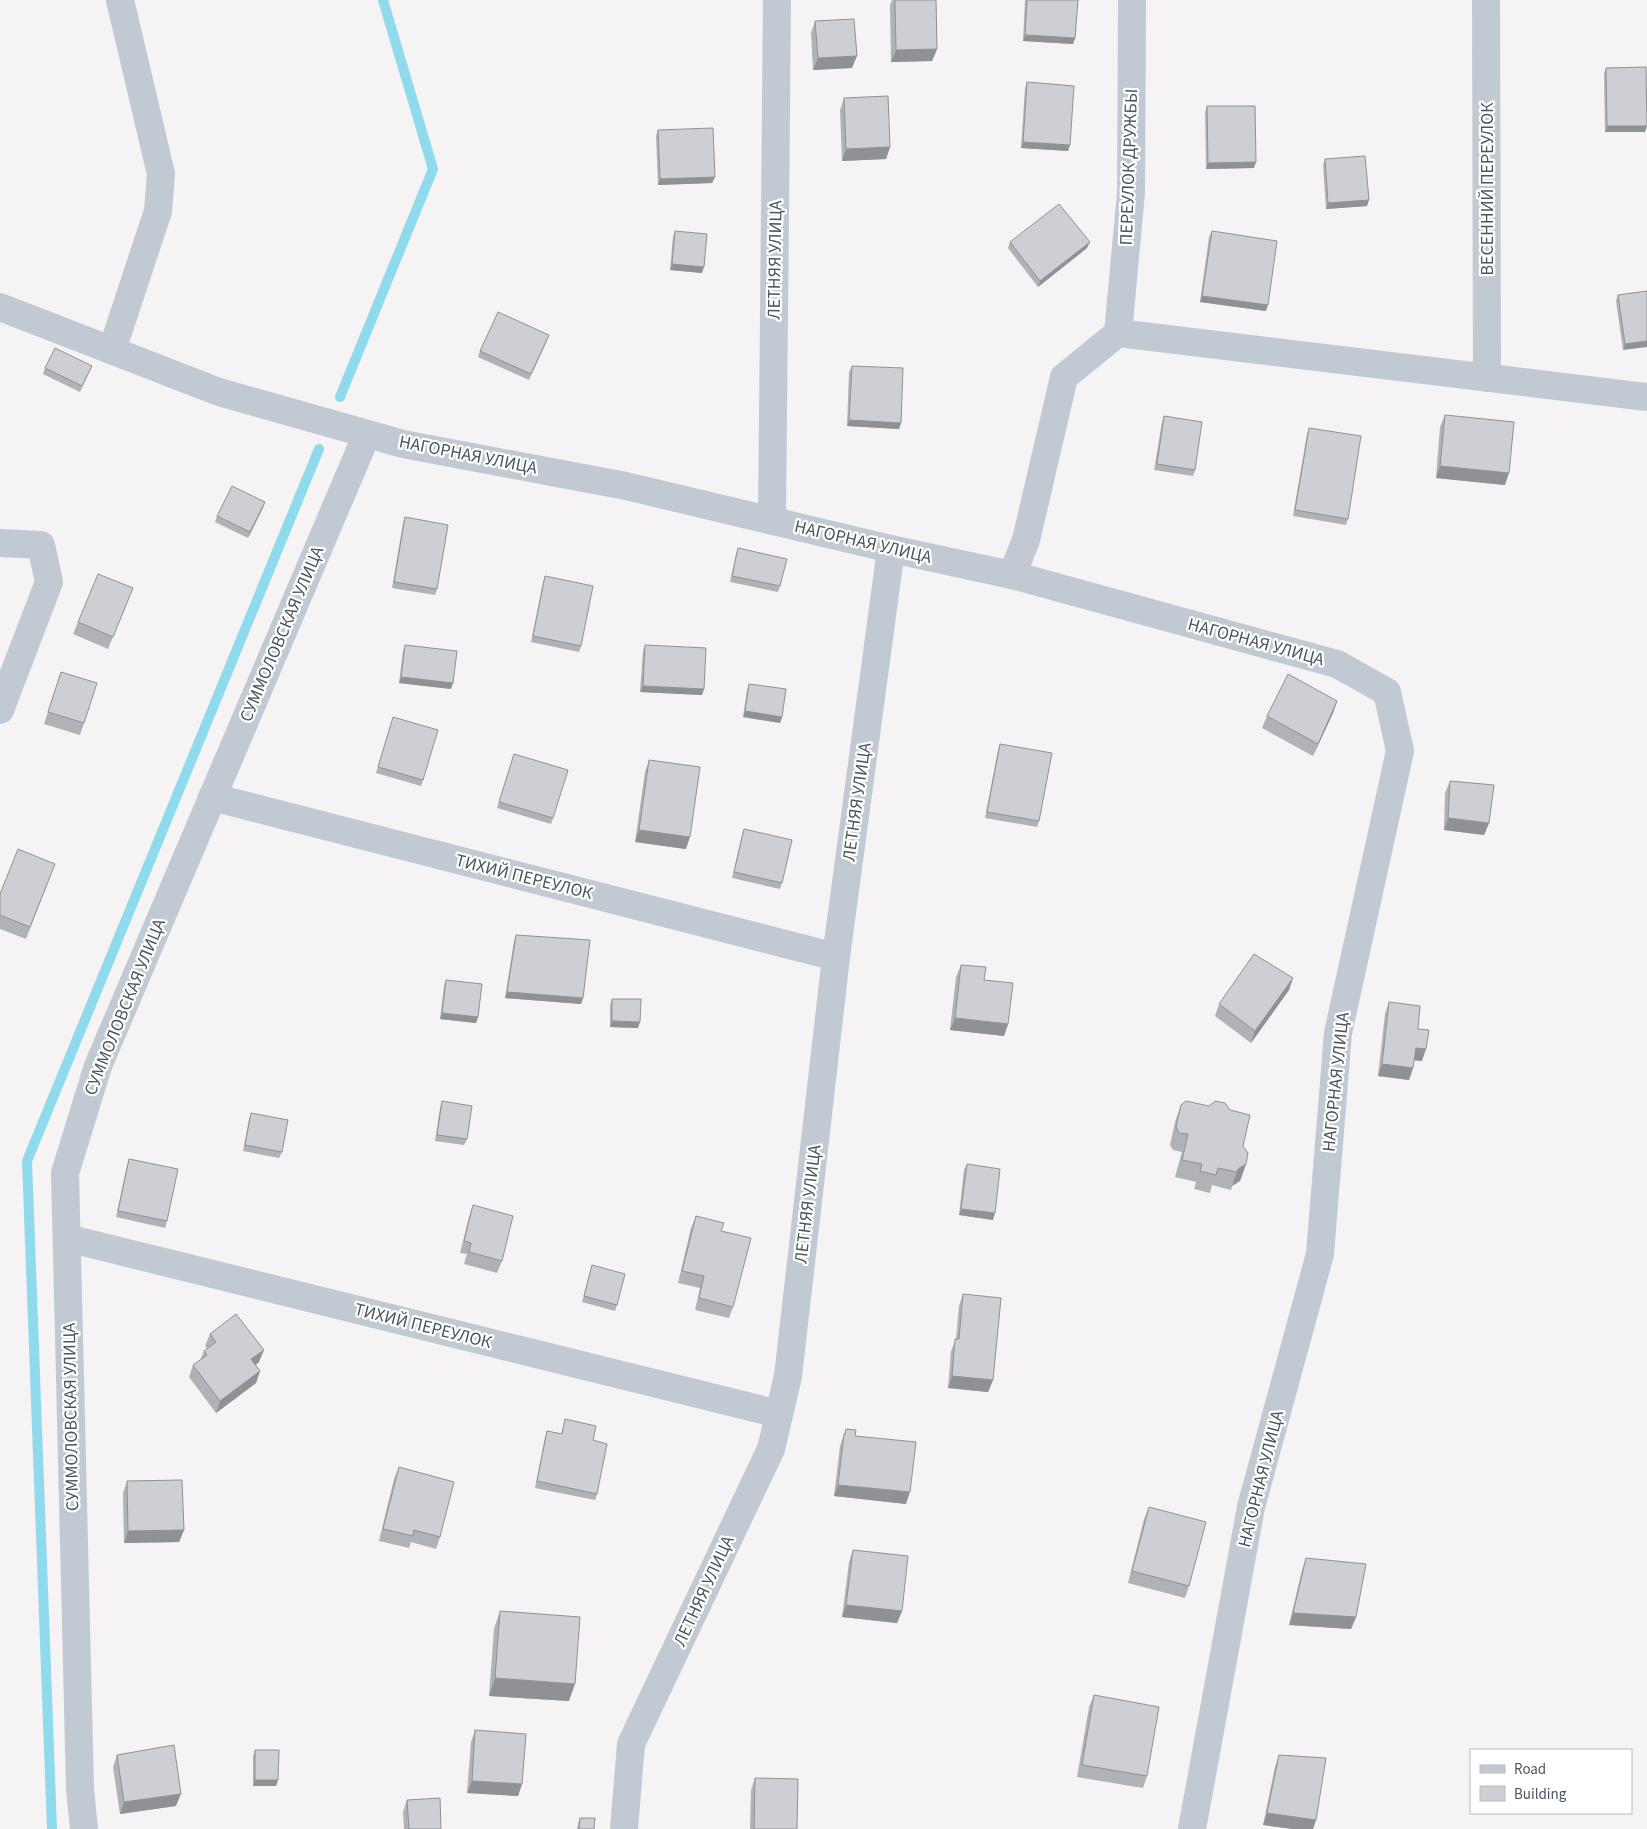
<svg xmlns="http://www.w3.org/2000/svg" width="1647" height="1829" font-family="'Source Sans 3',sans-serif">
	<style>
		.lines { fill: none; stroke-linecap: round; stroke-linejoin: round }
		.stream { stroke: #90daee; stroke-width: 10 }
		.minor { stroke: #c1cad2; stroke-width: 28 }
		.wall { fill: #b0b2b7 }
		.shaded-wall { fill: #909195 }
		.building { fill: #cdcfd5; stroke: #909195 }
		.labels { text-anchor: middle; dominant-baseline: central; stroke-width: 4.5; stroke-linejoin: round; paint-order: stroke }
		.street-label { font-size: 18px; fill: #4a5661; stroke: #fff }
	</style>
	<rect width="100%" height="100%" fill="#f5f3f3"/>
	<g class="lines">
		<g class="stream">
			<polyline points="340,397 433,169 383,0"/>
			<polyline points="52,1829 27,1161 319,449"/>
		</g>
		<g class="minor">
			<polyline points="1486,0 1487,378"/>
			<polyline points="0,307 219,392 403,444 626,486 891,549 1012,575 1337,664 1387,692 1400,751 1338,1033 1320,1254 1251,1507 1192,1829"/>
			<polyline points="1118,333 1131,193 1132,0"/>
			<polyline points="112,350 158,211 161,174 120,0"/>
			<polyline points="772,521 777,0"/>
			<polyline points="0,543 41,545 49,582 0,710"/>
			<polyline points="1012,575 1026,540 1064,377 1118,333 1647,397"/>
			<polyline points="212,797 836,957"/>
			<polyline points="67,1238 779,1414"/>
			<polyline points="84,1829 80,1789 65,1173 98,1066 367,434"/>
			<polyline points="624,1829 631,1744 771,1449 788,1376 836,957 891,549"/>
		</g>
	</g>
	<g class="wall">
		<polygon points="892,0 936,0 937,49 932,61 891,62 890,5"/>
		<polygon points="1025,0 1078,0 1075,38 1073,44 1023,41"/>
		<polygon points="815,21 852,68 813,70 811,33"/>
		<polygon points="1606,68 1645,132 1605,132 1604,74"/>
		<polygon points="1027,82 1068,151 1021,148 1025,88"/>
		<polygon points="844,98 890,147 886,159 842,161 840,110"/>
		<polygon points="1207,106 1254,168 1206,169 1205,112"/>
		<polygon points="658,130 715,177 712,183 658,185 656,136"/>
		<polygon points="1325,159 1367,206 1326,209 1323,165"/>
		<polygon points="675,231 702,273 670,270 673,237"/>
		<polygon points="1212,231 1266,311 1200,302 1209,237"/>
		<polygon points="1010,242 1087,248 1038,287 1008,248"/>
		<polygon points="1647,291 1623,350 1616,301 1618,295"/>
		<polygon points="547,341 529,380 478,357 480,351"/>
		<polygon points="92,366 80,392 43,374 45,368"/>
		<polygon points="852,366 901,423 899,429 847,426 849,372"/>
		<polygon points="1445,415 1505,485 1436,478 1440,427"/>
		<polygon points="1164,416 1195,470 1193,476 1154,470 1162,422"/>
		<polygon points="1309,428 1348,519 1346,525 1293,516 1307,434"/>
		<polygon points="265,502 248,538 215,522 217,516"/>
		<polygon points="405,517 437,589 435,595 392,588 403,523"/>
		<polygon points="738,548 780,586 778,592 730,582 736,554"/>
		<polygon points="545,576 581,646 579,652 531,642 543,582"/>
		<polygon points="128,600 108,649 73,634 78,622"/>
		<polygon points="405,645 451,689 399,683 403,651"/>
		<polygon points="645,645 704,689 702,695 640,692 643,651"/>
		<polygon points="61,672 84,723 80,735 44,724"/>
		<polygon points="749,684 782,717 780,723 743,717 747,690"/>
		<polygon points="1337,701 1333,713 1313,756 1262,728 1267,716"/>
		<polygon points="393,717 423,780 421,786 376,773"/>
		<polygon points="1000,744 1039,821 1037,827 985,818 998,750"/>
		<polygon points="512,760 553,818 551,824 497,808"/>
		<polygon points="649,760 686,849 635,842 645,772"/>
		<polygon points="1450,781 1489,823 1484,835 1444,830 1445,793"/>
		<polygon points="744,829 782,883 780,889 732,878 742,835"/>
		<polygon points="55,864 26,939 0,929 0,894"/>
		<polygon points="516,935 583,998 581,1004 505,998 514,941"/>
		<polygon points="961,965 984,980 1008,1024 1004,1036 950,1030 956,977"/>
		<polygon points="446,980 478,1017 476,1023 440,1019 444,986"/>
		<polygon points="1289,990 1251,1043 1215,1016 1219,1004"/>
		<polygon points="612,999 638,1028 610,1027 610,1005"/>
		<polygon points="1389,1002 1418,1029 1422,1061 1414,1060 1413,1068 1409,1080 1378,1076 1385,1014"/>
		<polygon points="442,1101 467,1139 464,1145 435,1141 440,1108"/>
		<polygon points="1181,1105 1243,1146 1246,1164 1240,1181 1232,1186 1231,1190 1212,1185 1210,1193 1194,1189 1196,1182 1175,1177 1182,1152 1173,1150 1170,1145 1175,1122"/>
		<polygon points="251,1113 282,1152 279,1158 243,1151 249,1119"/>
		<polygon points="129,1159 167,1221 165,1228 116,1217 127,1165"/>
		<polygon points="967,1164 993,1220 959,1215 964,1170"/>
		<polygon points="473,1205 502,1261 497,1273 464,1264 467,1254 460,1253 469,1217"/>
		<polygon points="696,1216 733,1307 729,1318 695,1310 700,1288 678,1283 691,1228"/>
		<polygon points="592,1265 617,1305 615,1311 582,1302"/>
		<polygon points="963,1294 993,1380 988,1392 948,1388 951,1351 956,1339 959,1306"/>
		<polygon points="210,1334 259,1362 256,1365 260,1371 256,1383 216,1413 189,1377 193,1365 200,1360 204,1351 207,1348 205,1346"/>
		<polygon points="565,1419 593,1440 597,1494 595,1500 535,1488 545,1437 547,1431 561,1434"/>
		<polygon points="846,1429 855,1436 906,1504 834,1496 840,1446"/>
		<polygon points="399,1467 440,1537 436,1549 411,1542 409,1548 379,1541 394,1479"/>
		<polygon points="127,1481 184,1530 179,1542 124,1543 123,1493"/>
		<polygon points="1149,1507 1189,1586 1185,1598 1128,1583 1144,1519"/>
		<polygon points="853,1550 902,1611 897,1623 842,1617 849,1562"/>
		<polygon points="1306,1558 1356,1617 1351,1629 1289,1625 1302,1570"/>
		<polygon points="500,1611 569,1701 489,1696 494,1629"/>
		<polygon points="1094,1695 1147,1776 1143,1788 1077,1777 1089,1707"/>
		<polygon points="475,1730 522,1784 518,1796 467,1793 471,1742"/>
		<polygon points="255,1750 278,1780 276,1786 253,1786 253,1756"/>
		<polygon points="117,1755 176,1806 120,1814 113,1767"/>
		<polygon points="1279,1755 1316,1820 1313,1829 1293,1829 1263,1825 1275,1767"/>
		<polygon points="755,1778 797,1829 750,1829 751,1790"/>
		<polygon points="407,1800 441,1829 404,1829 403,1812"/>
		<polygon points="580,1818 594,1829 577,1829 578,1824"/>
	</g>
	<g class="shaded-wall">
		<polygon points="1025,35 1075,38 1073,44 1023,41"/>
		<polygon points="937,49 932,61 891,62 896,50"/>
		<polygon points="857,56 852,68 813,70 818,58"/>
		<polygon points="1607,126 1647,126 1645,132 1605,132"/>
		<polygon points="1023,142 1070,145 1068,151 1021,148"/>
		<polygon points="890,147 886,159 842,161 846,149"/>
		<polygon points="1256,162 1254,168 1206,169 1208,163"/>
		<polygon points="715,177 712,183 658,185 660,179"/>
		<polygon points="1369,200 1367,206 1326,209 1328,203"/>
		<polygon points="1090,242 1087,248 1038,287 1040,281"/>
		<polygon points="672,264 704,267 702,273 670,270"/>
		<polygon points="1202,296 1268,305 1266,311 1200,302"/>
		<polygon points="1647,341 1647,347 1623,350 1625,344"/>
		<polygon points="849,420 901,423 899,429 847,426"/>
		<polygon points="1440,466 1509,473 1505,485 1436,478"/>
		<polygon points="265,502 263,508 248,538 250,532"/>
		<polygon points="401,677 453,683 451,689 399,683"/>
		<polygon points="643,686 704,689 702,695 640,692"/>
		<polygon points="1337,701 1333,713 1313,756 1318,744"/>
		<polygon points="745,711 782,717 780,723 743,717"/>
		<polygon points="1448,818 1489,823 1484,835 1444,830"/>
		<polygon points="639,830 690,837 686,849 635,842"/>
		<polygon points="1293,978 1289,990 1251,1043 1255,1031"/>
		<polygon points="507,992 583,998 581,1004 505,998"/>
		<polygon points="442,1013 478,1017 476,1023 440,1019"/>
		<polygon points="955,1018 1008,1024 1004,1036 950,1030"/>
		<polygon points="612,1021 640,1022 638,1028 610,1027"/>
		<polygon points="1416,1048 1426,1049 1422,1061 1411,1060"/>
		<polygon points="1382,1064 1413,1068 1409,1080 1378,1076"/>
		<polygon points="1246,1164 1240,1181 1232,1186 1238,1169"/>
		<polygon points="961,1209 995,1213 993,1220 959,1215"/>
		<polygon points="264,1350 259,1362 247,1371 251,1359"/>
		<polygon points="260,1371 256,1383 216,1413 220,1401"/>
		<polygon points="952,1376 993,1380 988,1392 948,1388"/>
		<polygon points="838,1485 910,1492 906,1504 834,1496"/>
		<polygon points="184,1530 179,1542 124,1543 128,1531"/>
		<polygon points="846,1605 902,1611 897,1623 842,1617"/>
		<polygon points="1293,1613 1356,1617 1351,1629 1289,1625"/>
		<polygon points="495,1678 575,1684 569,1701 489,1696"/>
		<polygon points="255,1780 278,1780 276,1786 253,1786"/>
		<polygon points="472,1781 522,1784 518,1796 467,1793"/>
		<polygon points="181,1794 176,1806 120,1814 124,1802"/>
		<polygon points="1267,1813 1316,1820 1313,1829 1293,1829 1263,1825"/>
	</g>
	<g class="building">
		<polygon points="895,0 936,0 937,49 896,50"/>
		<polygon points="1027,0 1078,0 1075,38 1025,35"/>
		<polygon points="854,19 857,56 818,58 815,21"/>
		<polygon points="1646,67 1647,126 1607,126 1606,68"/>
		<polygon points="1027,82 1074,86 1070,145 1023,142"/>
		<polygon points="888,96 890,147 846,149 844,98"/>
		<polygon points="1207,106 1255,106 1256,162 1208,163"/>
		<polygon points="713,128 715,177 660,179 658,130"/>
		<polygon points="1365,156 1369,200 1328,203 1325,159"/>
		<polygon points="1059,204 1090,242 1040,281 1010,242"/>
		<polygon points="675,231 707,234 704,267 672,264"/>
		<polygon points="1212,231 1277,241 1268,305 1202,296"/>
		<polygon points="1647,291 1647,341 1625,344 1618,295"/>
		<polygon points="498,312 549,335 531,374 480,351"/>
		<polygon points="55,348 92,366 82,386 45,368"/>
		<polygon points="852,366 903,368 901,423 849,420"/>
		<polygon points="1445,415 1514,422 1509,473 1440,466"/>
		<polygon points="1164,416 1202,422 1195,470 1157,464"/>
		<polygon points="1309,428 1361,436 1348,519 1295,510"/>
		<polygon points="232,486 265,502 250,532 217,516"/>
		<polygon points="405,517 448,525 437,589 394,582"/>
		<polygon points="738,548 787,559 780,586 732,576"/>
		<polygon points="98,574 133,588 113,637 78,622"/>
		<polygon points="545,576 593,586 581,646 533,636"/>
		<polygon points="405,645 457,651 453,683 401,677"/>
		<polygon points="645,645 706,648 704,689 643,686"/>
		<polygon points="61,672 97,683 84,723 48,712"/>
		<polygon points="1288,674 1337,701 1318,744 1267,716"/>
		<polygon points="749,684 786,689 782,717 745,711"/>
		<polygon points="393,717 438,730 423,780 378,767"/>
		<polygon points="1000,744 1052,753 1039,821 987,812"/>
		<polygon points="514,754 568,770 553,818 499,802"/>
		<polygon points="649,760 700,767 690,837 639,830"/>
		<polygon points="1450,781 1494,785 1489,823 1448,818"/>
		<polygon points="744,829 792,840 782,883 734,872"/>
		<polygon points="18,849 55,864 30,927 0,915 0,894"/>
		<polygon points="516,935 590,940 583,998 507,992"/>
		<polygon points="1254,954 1293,978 1255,1031 1219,1004"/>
		<polygon points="961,965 986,967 984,980 1013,983 1008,1024 955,1018"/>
		<polygon points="446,980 482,984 478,1017 442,1013"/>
		<polygon points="612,999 641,999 640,1022 612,1021"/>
		<polygon points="1389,1002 1420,1006 1418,1029 1429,1030 1426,1049 1416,1048 1413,1068 1382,1064"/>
		<polygon points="442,1101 472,1106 467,1139 437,1135"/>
		<polygon points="1186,1101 1209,1106 1215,1101 1225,1103 1230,1110 1250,1115 1243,1146 1248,1153 1246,1164 1238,1169 1237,1172 1218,1168 1216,1175 1200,1171 1202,1164 1182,1160 1188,1134 1179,1133 1176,1127 1181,1105"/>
		<polygon points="251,1113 288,1120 282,1152 245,1145"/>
		<polygon points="129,1159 178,1169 167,1221 118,1211"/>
		<polygon points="967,1164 1000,1169 995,1213 961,1209"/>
		<polygon points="473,1205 513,1216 502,1261 469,1252 471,1243 464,1241"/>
		<polygon points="696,1216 724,1223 721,1231 751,1238 733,1307 699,1298 704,1276 682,1271"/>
		<polygon points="592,1265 625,1274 617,1305 584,1296"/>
		<polygon points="963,1294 1001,1298 993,1380 952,1376 955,1339 959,1339"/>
		<polygon points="236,1314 264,1350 251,1359 260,1371 220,1401 193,1365 207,1355 204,1351 216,1342 210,1334"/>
		<polygon points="565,1419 596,1426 593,1440 607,1444 597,1494 537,1481 547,1431 562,1434"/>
		<polygon points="846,1429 856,1430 855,1436 916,1442 910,1492 838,1485 844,1434 845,1435"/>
		<polygon points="399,1467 454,1482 440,1537 414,1530 413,1536 383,1529"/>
		<polygon points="182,1480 184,1530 128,1531 127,1481"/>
		<polygon points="1149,1507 1206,1522 1189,1586 1132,1571"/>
		<polygon points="853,1550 908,1556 902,1611 846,1605"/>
		<polygon points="1306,1558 1366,1564 1356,1617 1293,1613"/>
		<polygon points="500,1611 580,1617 575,1684 495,1678"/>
		<polygon points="1094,1695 1159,1707 1147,1776 1082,1765"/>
		<polygon points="475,1730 526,1734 522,1784 472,1781"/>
		<polygon points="174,1745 181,1794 124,1802 117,1755"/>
		<polygon points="255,1750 279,1750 278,1780 255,1780"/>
		<polygon points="1279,1755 1326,1758 1316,1820 1267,1813"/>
		<polygon points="755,1778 798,1779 797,1829 754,1829"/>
		<polygon points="440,1798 441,1829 409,1829 407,1800"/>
		<polygon points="580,1818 595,1818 594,1829 579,1829"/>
	</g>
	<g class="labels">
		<g class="street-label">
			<text transform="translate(1129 167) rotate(-88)">ПЕРЕУЛОК ДРУЖБЫ</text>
			<text transform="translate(1487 189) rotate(-90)">ВЕСЕННИЙ ПЕРЕУЛОК</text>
			<text transform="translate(775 260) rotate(-89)">ЛЕТНЯЯ УЛИЦА</text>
			<text transform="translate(468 455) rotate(11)">НАГОРНАЯ УЛИЦА</text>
			<text transform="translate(863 542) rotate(13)">НАГОРНАЯ УЛИЦА</text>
			<text transform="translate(282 634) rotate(-67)">СУММОЛОВСКАЯ УЛИЦА</text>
			<text transform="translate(1256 642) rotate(15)">НАГОРНАЯ УЛИЦА</text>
			<text transform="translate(857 802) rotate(-82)">ЛЕТНЯЯ УЛИЦА</text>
			<text transform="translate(524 877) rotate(14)">ТИХИЙ ПЕРЕУЛОК</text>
			<text transform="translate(125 1007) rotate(-68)">СУММОЛОВСКАЯ УЛИЦА</text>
			<text transform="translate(1336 1082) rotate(-84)">НАГОРНАЯ УЛИЦА</text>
			<text transform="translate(808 1204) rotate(-83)">ЛЕТНЯЯ УЛИЦА</text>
			<text transform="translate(423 1326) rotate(14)">ТИХИЙ ПЕРЕУЛОК</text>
			<text transform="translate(71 1417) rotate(-91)">СУММОЛОВСКАЯ УЛИЦА</text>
			<text transform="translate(1261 1479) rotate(-76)">НАГОРНАЯ УЛИЦА</text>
			<text transform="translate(704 1591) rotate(-65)">ЛЕТНЯЯ УЛИЦА</text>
		</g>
	</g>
	<rect x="1470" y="1749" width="162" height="65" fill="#ffffff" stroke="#b7bbc0"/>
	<rect x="1480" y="1765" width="25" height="8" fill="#c1cad2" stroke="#b7bbc0"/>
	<text x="1514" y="1774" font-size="15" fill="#4a5661">Road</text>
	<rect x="1480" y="1786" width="25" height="15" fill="#cdcfd5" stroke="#b7bbc0"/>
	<text x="1514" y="1799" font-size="15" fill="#4a5661">Building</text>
</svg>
